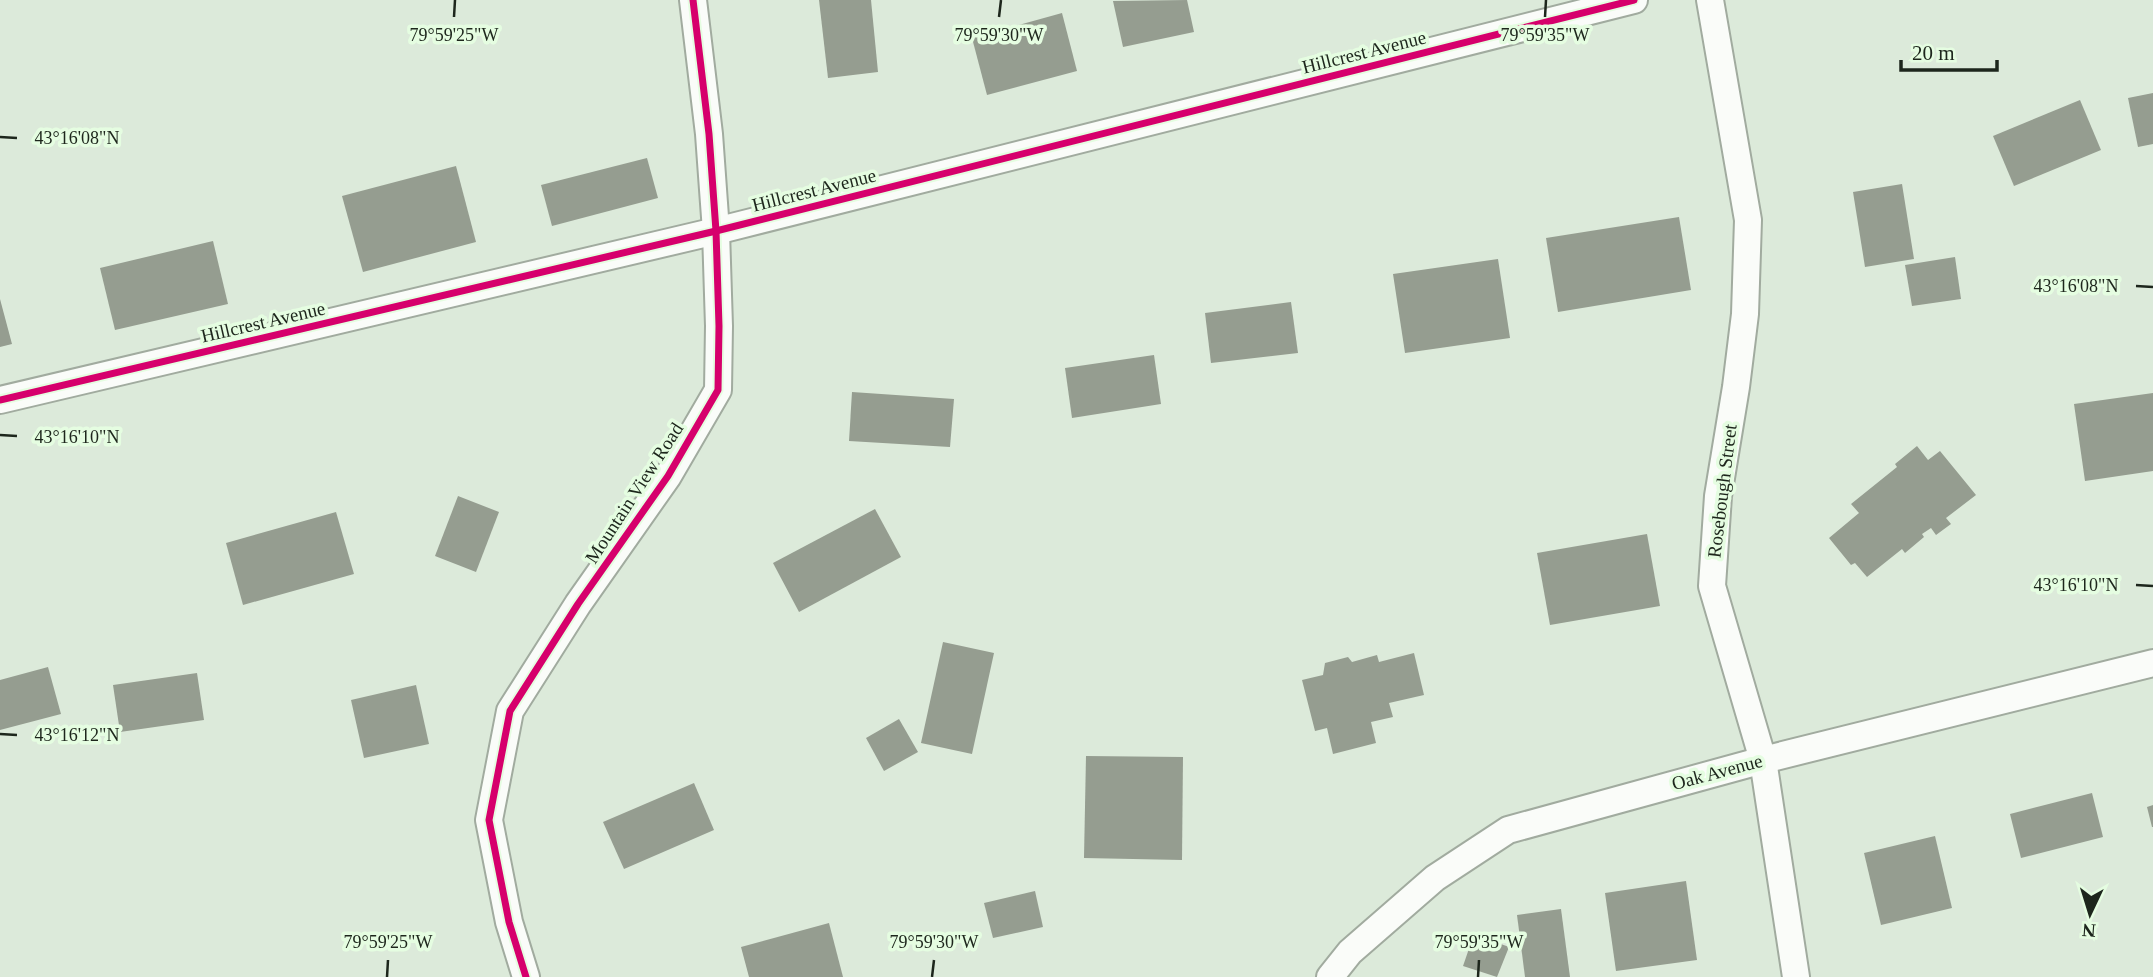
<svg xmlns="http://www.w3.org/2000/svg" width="2153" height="977" font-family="Georgia,serif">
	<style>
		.building { fill: #959d90 }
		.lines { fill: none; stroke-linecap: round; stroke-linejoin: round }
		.street-casing { stroke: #a1ab9f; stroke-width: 30 }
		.street { stroke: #fafcf9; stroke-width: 26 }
		.cycleway-casing { stroke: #e5fde1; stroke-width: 11 }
		.cycleway { stroke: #d6006c; stroke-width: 7 }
		.ticks { fill: none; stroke: #1d261c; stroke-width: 2.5 }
		.labels { text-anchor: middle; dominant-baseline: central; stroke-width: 7; stroke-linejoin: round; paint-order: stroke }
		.street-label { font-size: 19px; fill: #1d261c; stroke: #e5fde1 }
		.ticks-label { font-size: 18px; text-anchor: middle; fill: #1d261c; stroke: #e5fde1; stroke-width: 7; stroke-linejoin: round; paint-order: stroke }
	</style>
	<rect width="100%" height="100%" fill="#dceada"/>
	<g class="building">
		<polygon points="819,0 871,0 878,72 828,78"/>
		<polygon points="1187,0 1194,32 1123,47 1113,1"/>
		<polygon points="1062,13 1077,71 987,95 972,38"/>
		<polygon points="2153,93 2153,144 2138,147 2128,98"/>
		<polygon points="2080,100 2101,150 2014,186 1993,136"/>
		<polygon points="647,158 658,198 552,226 541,185"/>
		<polygon points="456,166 476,242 363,272 342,196"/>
		<polygon points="1902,184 1914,259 1865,267 1853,192"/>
		<polygon points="1679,217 1691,290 1558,312 1546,238"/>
		<polygon points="213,241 228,304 115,330 100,268"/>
		<polygon points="1955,257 1961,299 1912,306 1905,265"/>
		<polygon points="1498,259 1510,338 1405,353 1393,274"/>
		<polygon points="0,299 12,344 0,347"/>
		<polygon points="1291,302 1298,353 1211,363 1205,313"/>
		<polygon points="1154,355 1161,404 1072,418 1065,368"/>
		<polygon points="852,392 954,399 950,447 849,441"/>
		<polygon points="2153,393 2153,471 2085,481 2074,404"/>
		<polygon points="1917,446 1928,460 1940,451 1976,495 1946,518 1951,524 1936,535 1931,528 1922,534 1924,537 1905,553 1902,549 1867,577 1855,563 1851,565 1829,538 1859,513 1851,504 1897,467 1895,464"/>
		<polygon points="458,496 499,512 476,572 435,556"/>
		<polygon points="875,509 901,557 799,612 773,563"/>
		<polygon points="336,512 354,574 243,605 226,543"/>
		<polygon points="1647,534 1660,606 1550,625 1537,553"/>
		<polygon points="943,642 994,653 972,754 921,743"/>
		<polygon points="1414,653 1424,695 1389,703 1393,717 1371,722 1376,743 1333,754 1327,728 1315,731 1302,680 1323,675 1325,663 1348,657 1352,662 1377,655 1379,662"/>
		<polygon points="48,667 61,714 0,730 0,680"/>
		<polygon points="197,673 204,720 120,732 113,685"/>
		<polygon points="416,685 429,744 364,758 351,700"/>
		<polygon points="899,719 918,752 884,771 866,738"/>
		<polygon points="1086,756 1183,757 1182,860 1084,858"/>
		<polygon points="694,783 714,830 624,869 603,822"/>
		<polygon points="2092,793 2103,837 2021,858 2010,814"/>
		<polygon points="2153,805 2153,827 2152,827 2147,807"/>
		<polygon points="1935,836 1952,908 1881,925 1864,853"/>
		<polygon points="1686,881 1697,960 1616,971 1605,893"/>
		<polygon points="1035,891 1043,927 993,938 984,903"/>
		<polygon points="1561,909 1570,977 1525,977 1517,915"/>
		<polygon points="829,923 843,977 749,977 741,947"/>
		<polygon points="1474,934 1509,947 1497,977 1463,966"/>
	</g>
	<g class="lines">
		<g class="street-casing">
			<g id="street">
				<polyline points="1710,0 1748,220 1745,314 1736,387 1718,496 1712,586 1763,760 1796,977"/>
				<polyline points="0,400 716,231 1634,0"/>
				<polyline points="526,977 509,922 489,820 510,711 578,604 668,476 718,390 719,326 716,231 709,134 693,0"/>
				<polyline points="1330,977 1350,952 1435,878 1508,830 1763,760 2153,663"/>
			</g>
		</g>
		<use href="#street" class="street"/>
		<g class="cycleway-casing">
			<g id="cycleway">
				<polyline points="0,400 716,231 1634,0"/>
				<polyline points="526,977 509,922 489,820 510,711 578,604 668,476 718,390 719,326 716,231 709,134 693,0"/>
			</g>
		</g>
		<use href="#cycleway" class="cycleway"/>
	</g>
	<path class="ticks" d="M 454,17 L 455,0M 999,17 L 1001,0M 1545,17 L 1546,0M 0,137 L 17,138M 2136,286 L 2153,287M 0,435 L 17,436M 2136,585 L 2153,586M 0,734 L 17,735M 387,977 L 388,960M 932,977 L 934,960M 1478,977 L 1479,960"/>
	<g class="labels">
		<g class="street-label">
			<text transform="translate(1364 52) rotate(-14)">Hillcrest Avenue</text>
			<text transform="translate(814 190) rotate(-14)">Hillcrest Avenue</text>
			<text transform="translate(263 322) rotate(-13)">Hillcrest Avenue</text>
			<text transform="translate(1722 491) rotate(-83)">Rosebough Street</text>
			<text transform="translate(634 493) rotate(-57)">Mountain View Road</text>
			<text transform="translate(1717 772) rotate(-15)">Oak Avenue</text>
		</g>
	</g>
	<g class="ticks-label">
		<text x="454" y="41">79°59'25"W</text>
		<text x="999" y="41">79°59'30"W</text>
		<text x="1545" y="41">79°59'35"W</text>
		<text x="77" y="144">43°16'08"N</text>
		<text x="2076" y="292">43°16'08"N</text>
		<text x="77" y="443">43°16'10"N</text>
		<text x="2076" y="591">43°16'10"N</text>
		<text x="77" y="741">43°16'12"N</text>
		<text x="388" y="948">79°59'25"W</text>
		<text x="934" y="948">79°59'30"W</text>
		<text x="1479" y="948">79°59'35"W</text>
	</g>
	<g transform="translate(2090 914) rotate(184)" stroke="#e5fde1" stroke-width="5" paint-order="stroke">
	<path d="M0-5L12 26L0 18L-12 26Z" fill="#1d261c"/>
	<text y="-10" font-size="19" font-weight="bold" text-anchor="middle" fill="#1d261c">N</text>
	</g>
	<path d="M1901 60v10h96v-10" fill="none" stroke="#1d261c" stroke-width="3.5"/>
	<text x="1912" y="60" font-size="21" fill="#1d261c" stroke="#e5fde1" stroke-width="5" paint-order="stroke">20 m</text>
</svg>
